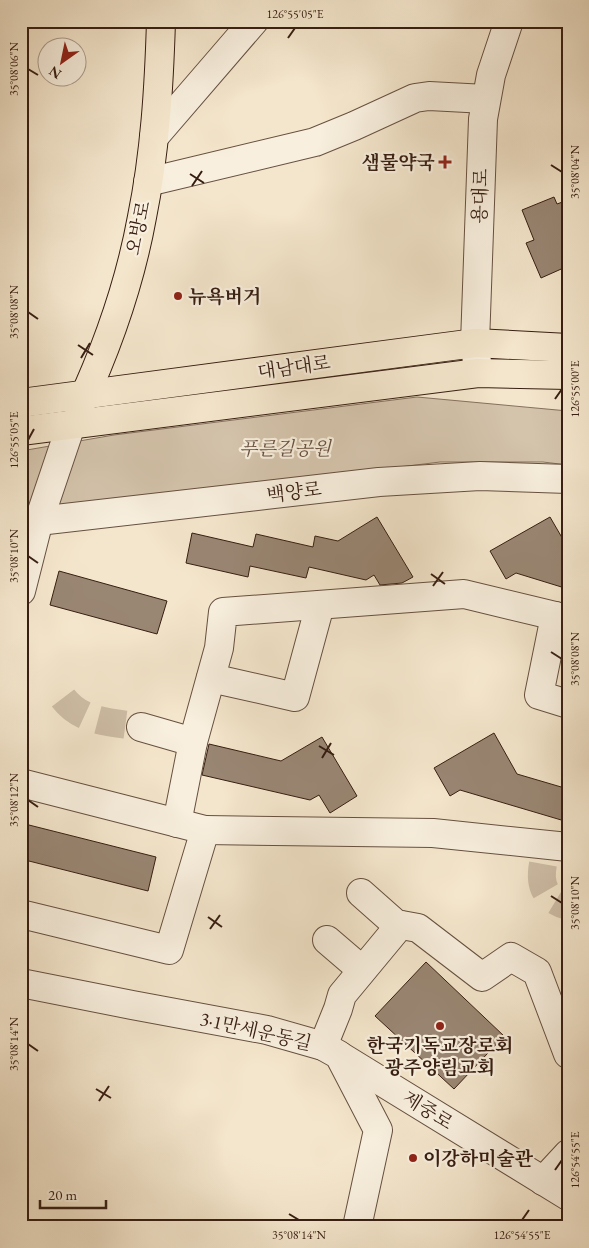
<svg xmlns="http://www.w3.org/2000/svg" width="589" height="1248" font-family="'EB Garamond','Noto Serif KR',serif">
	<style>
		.green { fill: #d4c4ac; stroke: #86715f }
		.building { fill: #998673; stroke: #371e12 }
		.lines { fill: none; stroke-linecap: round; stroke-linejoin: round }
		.minor-tunnel { stroke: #cebea7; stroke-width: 28; stroke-dasharray: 28 14; stroke-linecap: butt }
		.minor-casing { stroke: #665040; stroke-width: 30 }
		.major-casing { stroke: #371e12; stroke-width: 30 }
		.minor { stroke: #f8efde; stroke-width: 28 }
		.major { stroke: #f4e6cc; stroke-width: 28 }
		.ticks { fill: none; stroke: #371e12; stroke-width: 2 }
		.poi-dot { fill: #8f2418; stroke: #f8efde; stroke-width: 2 }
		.labels { text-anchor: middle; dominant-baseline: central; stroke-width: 4.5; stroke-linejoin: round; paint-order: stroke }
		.poi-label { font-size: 19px; font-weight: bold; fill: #371e12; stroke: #f8efde; text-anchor: start }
		.street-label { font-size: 19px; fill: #371e12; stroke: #f8efde }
		.park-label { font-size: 19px; font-style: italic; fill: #665040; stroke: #f8efde }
		.neatline { fill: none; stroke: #371e12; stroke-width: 2 }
		.ticks-label { font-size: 12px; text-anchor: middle; fill: #371e12 }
	</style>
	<rect width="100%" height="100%" fill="#f4e6cc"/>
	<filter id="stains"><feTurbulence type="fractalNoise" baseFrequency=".004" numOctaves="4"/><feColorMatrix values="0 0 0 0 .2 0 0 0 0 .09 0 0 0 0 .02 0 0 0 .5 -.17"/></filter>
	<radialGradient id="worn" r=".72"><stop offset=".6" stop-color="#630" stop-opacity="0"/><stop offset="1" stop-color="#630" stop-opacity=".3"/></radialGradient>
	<polygon class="green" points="417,397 568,411 568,465 543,462 440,462 21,514 21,451 114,435"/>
	<g class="building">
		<polygon points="554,197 557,204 568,200 568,266 541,278 526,243 534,240 522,210"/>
		<polygon points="377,517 413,577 402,583 380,585 374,575 366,580 309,567 306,578 250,566 248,577 186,563 192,533 253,547 256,534 313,547 315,536 338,541"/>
		<polygon points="550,517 568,548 568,589 516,573 506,579 490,551"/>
		<polygon points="59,571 167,601 157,634 50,605"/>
		<polygon points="494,733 517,774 568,789 568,822 460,790 450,796 434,768"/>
		<polygon points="322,737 357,796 330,813 319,795 310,800 202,775 209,744 281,761"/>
		<polygon points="21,823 156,857 148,891 21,859"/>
		<polygon points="426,962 504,1036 454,1089 375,1016"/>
	</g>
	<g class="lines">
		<g class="minor-tunnel">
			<path d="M 63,698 C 82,723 112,722 141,727"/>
			<path d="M 543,864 C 539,885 545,900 568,906"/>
		</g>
		<g class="minor-casing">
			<g id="minor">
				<polyline points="154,137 254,21"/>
				<polyline points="148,182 315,142 354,126 415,98 429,96 486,99"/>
				<polyline points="478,373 475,343 483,119 491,75 509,21"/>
				<polyline points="21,523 379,482 480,476 568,479"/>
				<polyline points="21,591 39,520 71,425"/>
				<polyline points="555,616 539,695 568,704"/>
				<polyline points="211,678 295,697 320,605"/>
				<polyline points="141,727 193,742"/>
				<polyline points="21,783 205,830 169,950 21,914"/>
				<polyline points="177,823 193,742 219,648 223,612 464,594 568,619"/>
				<polyline points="205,830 433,833 568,847"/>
				<polyline points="361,893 396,924 418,928 482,977 511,957 537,972 568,1054"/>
				<polyline points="327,940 362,970"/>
				<polyline points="21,983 132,1005 267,1030 323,1046 339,1055 378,1130 357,1227"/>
				<polyline points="323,1046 338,1009 342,995 400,925"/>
				<polyline points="340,1056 568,1196"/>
				<polyline points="543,1181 568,1154"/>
			</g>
		</g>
		<g class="major-casing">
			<g id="major">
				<polyline points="21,403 475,343 568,348"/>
				<path d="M 79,408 C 107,348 130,283 142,217 C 155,153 159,87 161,21"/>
				<polyline points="21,431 478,373 568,375"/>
			</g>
		</g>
		<use href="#minor" class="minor"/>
		<use href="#major" class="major"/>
	</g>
	<path class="ticks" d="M 288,38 L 295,28M 28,69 L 38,75M 551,165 L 562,172M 190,174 L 204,183M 192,186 L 202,171M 28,312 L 38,319M 78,345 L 93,355M 81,358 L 90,343M 555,399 L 562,389M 28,440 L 34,429M 28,556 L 38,563M 431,574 L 445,584M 433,586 L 443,572M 551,652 L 562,659M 319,746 L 334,755M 322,758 L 331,743M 28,800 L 38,807M 551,896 L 562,903M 208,917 L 222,927M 210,929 L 220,915M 28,1044 L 38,1051M 96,1089 L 111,1098M 99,1101 L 109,1086M 555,1170 L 562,1160M 289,1214 L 299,1220M 522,1220 L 529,1210"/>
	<g class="poi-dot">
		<path d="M442.5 154.5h5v5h5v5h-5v5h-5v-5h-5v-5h5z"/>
		<circle cx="178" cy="296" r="5"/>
		<circle cx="440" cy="1026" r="5"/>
		<circle cx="413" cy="1158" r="5"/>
	</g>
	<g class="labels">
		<g class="poi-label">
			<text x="435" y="162" text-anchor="end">샘물약국</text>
			<text x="188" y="296">뉴욕버거</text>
			<text x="440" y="1045" text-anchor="middle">한국기독교장로회<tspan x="440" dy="22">광주양림교회</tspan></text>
			<text x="423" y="1158">이강하미술관</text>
		</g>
		<g class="street-label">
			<text transform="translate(480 196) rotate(-88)">용대로</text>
			<text transform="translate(138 228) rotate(-78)">오방로</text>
			<text transform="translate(294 367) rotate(-8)">대남대로</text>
			<text transform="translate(294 492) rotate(-7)">백양로</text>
			<text transform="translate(256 1031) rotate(13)">3·1만세운동길</text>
			<text transform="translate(428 1110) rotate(32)">제중로</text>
		</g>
		<g class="park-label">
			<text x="285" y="448">푸른길공원</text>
		</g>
	</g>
	<rect width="589" height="1248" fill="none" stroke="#f4e6cc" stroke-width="55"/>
	<g transform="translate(62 62) rotate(213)"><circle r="24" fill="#f8efde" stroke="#ab9b8c"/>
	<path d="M0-4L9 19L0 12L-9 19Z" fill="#8f2418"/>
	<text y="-8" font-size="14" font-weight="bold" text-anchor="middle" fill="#371e12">N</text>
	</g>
	<path d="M40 1200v8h66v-8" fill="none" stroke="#371e12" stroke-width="2.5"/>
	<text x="48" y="1200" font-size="15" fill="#371e12" stroke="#f8efde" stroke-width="4" paint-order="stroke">20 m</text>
	<rect x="28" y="28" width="534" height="1192" class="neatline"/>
	<g class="ticks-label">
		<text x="295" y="18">126°55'05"E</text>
		<text transform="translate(14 69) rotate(-90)" y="4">35°08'06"N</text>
		<text transform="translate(575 172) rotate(-90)" y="4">35°08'04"N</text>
		<text transform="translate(14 312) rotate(-90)" y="4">35°08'08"N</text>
		<text transform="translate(575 389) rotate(-90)" y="4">126°55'00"E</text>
		<text transform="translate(14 440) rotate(-90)" y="4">126°55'05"E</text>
		<text transform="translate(14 556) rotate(-90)" y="4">35°08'10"N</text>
		<text transform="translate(575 659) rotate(-90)" y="4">35°08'08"N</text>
		<text transform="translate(14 800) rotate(-90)" y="4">35°08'12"N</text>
		<text transform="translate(575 903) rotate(-90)" y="4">35°08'10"N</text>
		<text transform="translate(14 1044) rotate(-90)" y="4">35°08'14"N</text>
		<text transform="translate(575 1160) rotate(-90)" y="4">126°54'55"E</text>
		<text x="299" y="1239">35°08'14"N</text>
		<text x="522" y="1239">126°54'55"E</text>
	</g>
	<rect width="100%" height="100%" filter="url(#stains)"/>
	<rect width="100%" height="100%" fill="url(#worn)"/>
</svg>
